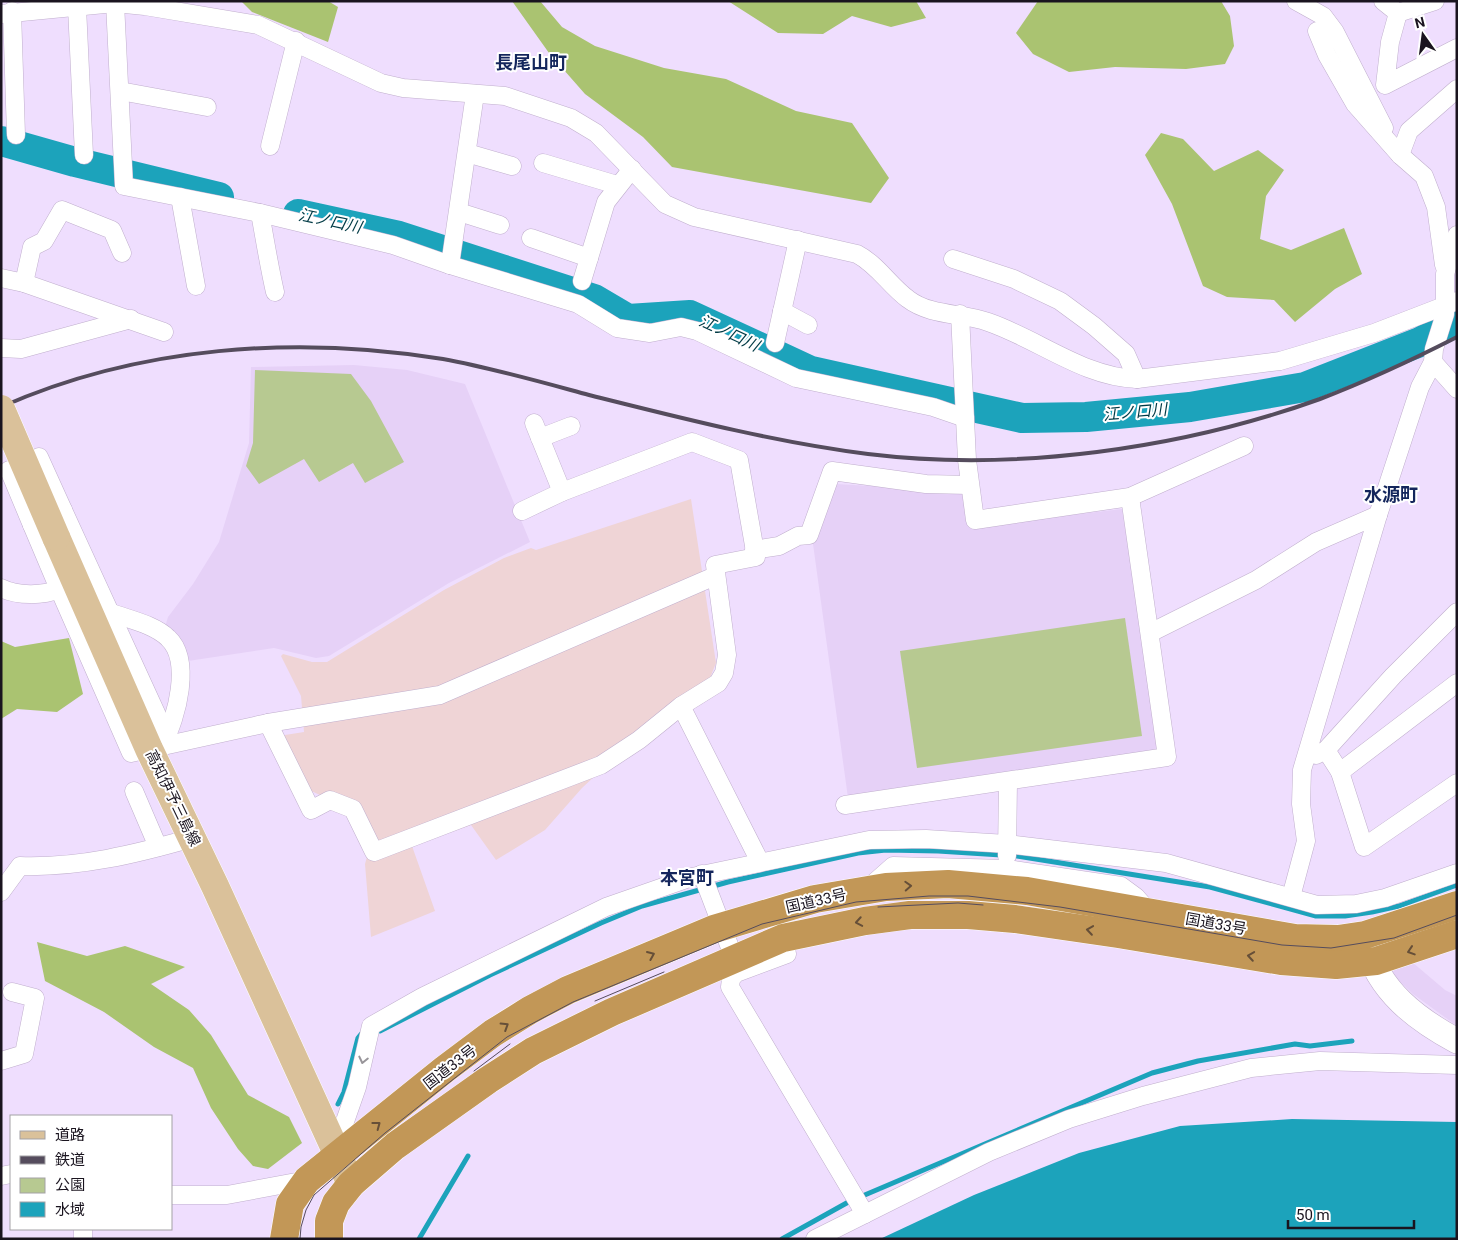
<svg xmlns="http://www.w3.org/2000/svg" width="1458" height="1240" font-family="Roboto,'Noto Sans JP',sans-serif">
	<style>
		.commercial { fill: #efd4d6 }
		.built { fill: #e6d1f7 }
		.green { fill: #b7c991 }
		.forest { fill: #aac371 }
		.water { fill: #1ca3bb }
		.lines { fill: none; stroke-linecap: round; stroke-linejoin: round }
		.stream { stroke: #1ca3bb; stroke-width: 5 }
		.river { stroke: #1ca3bb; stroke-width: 30 }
		.street-casing { stroke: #c0afcd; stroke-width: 19 }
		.secondary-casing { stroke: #c0afcd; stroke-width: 26 }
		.primary-casing { stroke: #fff; stroke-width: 29 }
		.highway-casing { stroke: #fff; stroke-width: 29 }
		.street { stroke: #fff; stroke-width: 18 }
		.secondary { stroke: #fff; stroke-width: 25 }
		.primary { stroke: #dac19a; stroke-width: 28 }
		.highway { stroke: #c29757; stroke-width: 28 }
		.tram { stroke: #554c5d; stroke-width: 1 }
		.rail { stroke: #554c5d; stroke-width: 4 }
		.primary-bridge-casing { stroke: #fff; stroke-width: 29; stroke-linecap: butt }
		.primary-bridge { stroke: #dac19a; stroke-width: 28 }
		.oneway { stroke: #664f38 }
		.oneway2 { stroke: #98959a }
		.labels { text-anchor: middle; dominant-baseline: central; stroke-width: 4; stroke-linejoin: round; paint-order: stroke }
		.street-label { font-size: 15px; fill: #1a141f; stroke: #fff }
		.water-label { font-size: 16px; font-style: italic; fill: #013a45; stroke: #fff }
		.quarter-label { font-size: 18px; font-weight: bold; fill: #14265c; stroke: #fff }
	</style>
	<rect width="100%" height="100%" fill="#efdefe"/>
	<polygon class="commercial" points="691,499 716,663 710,678 682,695 582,788 545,830 496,860 471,825 412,846 435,911 371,937 365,864 374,832 359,802 331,791 320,795 309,790 283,740 285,735 304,732 301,696 281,656 283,654 312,662 327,662 444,590 504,558 531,548 536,550"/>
	<g class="built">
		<polygon points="354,365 407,370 465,384 530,542 449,583 329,656 316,658 274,648 188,661 185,649 179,639 165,627 168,617 193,584 219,542 249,443 251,367"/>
		<polygon points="835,484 962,491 969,527 1122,509 1159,750 848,798 813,544"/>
		<polygon points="1412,962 1445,990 1457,996 1457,1026 1413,994 1386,968"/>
	</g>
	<g class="green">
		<polygon points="255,370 351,374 371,401 404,462 365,483 353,463 319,482 304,459 259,484 246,466 253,443"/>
		<polygon points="1125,618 1142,736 917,768 900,651"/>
	</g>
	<g class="forest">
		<polygon points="241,1 328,1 338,7 328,42 252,12"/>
		<polygon points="512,1 540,1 562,27 595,46 664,68 726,79 796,111 852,123 889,178 871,203 672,167 643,137 585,94 549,53"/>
		<polygon points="728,1 916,1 926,18 891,27 852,16 823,34 778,33"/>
		<polygon points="1038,1 1221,1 1230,16 1234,46 1225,64 1186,69 1115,67 1069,72 1033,54 1016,33"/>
		<polygon points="1161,133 1183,139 1214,171 1258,150 1284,170 1266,196 1260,239 1291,250 1344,228 1362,274 1335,289 1295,322 1274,300 1227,297 1203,286 1172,204 1145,155"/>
		<polygon points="69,638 83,694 57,712 17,709 1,719 1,641 15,647"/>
		<polygon points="37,942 87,956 125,946 185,967 151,984 189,1010 211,1035 248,1095 289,1117 302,1143 268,1169 253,1166 238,1149 211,1108 193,1068 154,1047 104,1012 45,981"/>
	</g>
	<polygon class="water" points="1292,1119 1457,1122 1457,1239 880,1239 974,1195 1079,1153 1180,1126"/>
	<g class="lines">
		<g class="stream">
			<polyline points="380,1031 490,975 601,923 642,906 728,882 858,853 886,850 938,851 1017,856 1210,887 1316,916 1345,916 1372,912 1399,906 1457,885"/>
			<polyline points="338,1104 344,1092 358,1038 362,1033"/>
			<polyline points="860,1197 1152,1073 1198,1061 1295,1044 1310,1046 1352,1041"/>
			<polyline points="419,1239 468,1156"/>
			<polyline points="782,1239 852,1200"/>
		</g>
		<g class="river">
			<polyline points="1,141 75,162 219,197"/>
			<polyline points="298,214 399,236 594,299 628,319 690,315 811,371 1022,418 1086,417 1190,407 1305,387 1420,342 1457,321"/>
		</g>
		<g class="street-casing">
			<g id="street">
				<polyline points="1296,1 1323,16 1335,32 1384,128"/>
				<polyline points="1383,1 1398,13 1435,1"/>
				<polyline points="115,3 124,186 260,213 393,245 450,265 578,304 617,328 650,333 681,327 697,331 796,378 933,407 965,418"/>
				<polyline points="77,7 84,155"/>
				<polyline points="12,11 16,135"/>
				<polyline points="1398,13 1390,42 1385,85 1457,48"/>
				<path d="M 1,14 L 115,3 L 145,6 L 258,25 L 381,83 L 403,88 L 505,96 L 571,118 L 596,133 L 665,204 L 694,217 L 857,254 C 878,265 889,285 908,299 C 930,316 963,313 988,322 C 1038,339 1083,377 1137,379 L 1280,361 L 1374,333 L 1457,301"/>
				<polyline points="1317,31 1327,55 1355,104 1400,155 1424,176 1436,207 1444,265"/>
				<polyline points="120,91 207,107"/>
				<polyline points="270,146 296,41"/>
				<polyline points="467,153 512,166"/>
				<polyline points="1400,155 1409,131 1457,89"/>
				<polyline points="543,163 617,185"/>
				<polyline points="180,197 196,286"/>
				<polyline points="459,212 500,225"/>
				<path d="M 260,213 C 265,240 269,266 275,292"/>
				<polyline points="531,238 589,258"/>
				<polyline points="953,259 1014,279 1060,301 1094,326 1126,354 1137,379"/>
				<polyline points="450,265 475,94"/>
				<polyline points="1,278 24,283 164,332"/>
				<polyline points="582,281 606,202 632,169"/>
				<polyline points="24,283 32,247 44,241 62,210 112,230 122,253"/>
				<polyline points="782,311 808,325"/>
				<polyline points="960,314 967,460 975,520 1130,497 1244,446"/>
				<polyline points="775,343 798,240"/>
				<polyline points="1,348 21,349 131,319"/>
				<polyline points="1433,362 1457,389"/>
				<polyline points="534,423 562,492"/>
				<polyline points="540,438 571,426"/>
				<polyline points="39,457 63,510"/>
				<polyline points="9,470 32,525"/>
				<polyline points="754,550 779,546 798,536 809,535 832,471 926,484 969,485"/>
				<path d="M 1,588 C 17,596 43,596 59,589 L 131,753 L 268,723 L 440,695 L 715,576"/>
				<polyline points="59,589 32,525 63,510 167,737"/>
				<path d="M 109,612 C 127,619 154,624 168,638 C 192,660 177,718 163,743"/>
				<polyline points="1150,633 1256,580 1316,542 1378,515"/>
				<polyline points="681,706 760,862"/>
				<polyline points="268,723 311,810 330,800 353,809 374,852 601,765 639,740 681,706 718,683 724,673 727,655 715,565 756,557 739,460 692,442 562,492 522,511"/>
				<polyline points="1326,750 1340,772 1364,847 1457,783"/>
				<polyline points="1316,755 1326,750 1393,676 1457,612"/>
				<polyline points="1340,772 1457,683"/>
				<polyline points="134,791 158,847"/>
				<polyline points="845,805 1167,757 1130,497"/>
				<polyline points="1007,856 1008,781"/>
				<polyline points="702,874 734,958"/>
				<polyline points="867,889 893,866 1007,869 1121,886 1136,897 1149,912"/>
				<path d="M 1,892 L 20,866 C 79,868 136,854 192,838"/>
				<polyline points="1291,897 1306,841 1301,804 1302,770 1378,515 1420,387 1433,362 1434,349 1445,314 1445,274 1457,235"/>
				<polyline points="783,938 787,954 736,973 731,979 730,987 865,1214"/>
				<polyline points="1,1061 24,1054 35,998 12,992"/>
				<polyline points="351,1143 343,1127 357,1087 371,1026 422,997 606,907 692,877 869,840 926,839 1007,844 1166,863 1317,905 1356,904 1385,898 1457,873"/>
				<polyline points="1,1176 11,1174"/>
				<polyline points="171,1195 227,1195 307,1180"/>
				<polyline points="83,1239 83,1229"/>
				<polyline points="815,1239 989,1152 1069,1119 1143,1096 1251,1068 1320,1061 1457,1065"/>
			</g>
		</g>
		<g class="secondary-casing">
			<path id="secondary" d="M 1366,944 C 1379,991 1416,1019 1457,1041"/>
		</g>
		<g class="primary-casing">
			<polyline id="primary" points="56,537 149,749 215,886 351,1184"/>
		</g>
		<g class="highway-casing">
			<g id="highway">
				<polyline points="284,1239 290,1204 307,1180 445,1069 493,1033 530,1010 568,990 714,929 815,899 886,887 948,884 1027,891 1295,938 1338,939 1365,935 1457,905"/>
				<polyline points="329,1239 329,1221 336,1203 351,1184 395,1146 488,1080 533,1051 612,1012 783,938 865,921 910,915 968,915 1015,919 1118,934 1281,961 1336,965 1376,961 1457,934"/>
			</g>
		</g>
		<use href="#street" class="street"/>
		<use href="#secondary" class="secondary"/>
		<use href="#primary" class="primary"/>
		<use href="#highway" class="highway"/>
		<g class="tram">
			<polyline points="878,907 958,903 983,905"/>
			<polyline points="595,1001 664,972"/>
			<polyline points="474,1071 510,1044"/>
			<polyline points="300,1239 301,1227 306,1210 314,1195 385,1133 507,1037 573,1002 762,924 856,902 929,896 968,896 1060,907 1282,945 1331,948 1394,938 1457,915"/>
		</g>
		<path class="rail" d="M 1,407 C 139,346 296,335 443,359 C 492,368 541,382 589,395 C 681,418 774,442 868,454 C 1015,472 1181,449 1320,399 C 1367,381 1412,360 1457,337"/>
		<g class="primary-bridge-casing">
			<polyline id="primary-bridge" points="1,409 56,537"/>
		</g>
		<use href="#primary-bridge" class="primary-bridge"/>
	</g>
	<defs><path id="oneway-chevron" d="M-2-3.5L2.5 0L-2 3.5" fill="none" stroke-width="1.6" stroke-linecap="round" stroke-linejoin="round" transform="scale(1.25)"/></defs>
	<g class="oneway">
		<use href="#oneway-chevron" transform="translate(908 886) rotate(-3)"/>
		<use href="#oneway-chevron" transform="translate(859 922) rotate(170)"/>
		<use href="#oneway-chevron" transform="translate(1090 930) rotate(-172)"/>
		<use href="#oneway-chevron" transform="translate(1411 951) rotate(162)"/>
		<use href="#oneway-chevron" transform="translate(651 955) rotate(-23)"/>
		<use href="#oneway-chevron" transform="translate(1251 956) rotate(-171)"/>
		<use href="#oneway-chevron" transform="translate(505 1026) rotate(-32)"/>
		<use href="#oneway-chevron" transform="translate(377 1125) rotate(-37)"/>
	</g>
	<use class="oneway2" href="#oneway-chevron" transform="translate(363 1060) rotate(103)"/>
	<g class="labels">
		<g class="street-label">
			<text transform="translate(173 798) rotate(64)">高知伊予三島線</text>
			<text transform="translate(816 901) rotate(-13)">国道33号</text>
			<text transform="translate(1216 924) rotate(10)">国道33号</text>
			<text transform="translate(450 1067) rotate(-38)">国道33号</text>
		</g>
		<g class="water-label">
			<text transform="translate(330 221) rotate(12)">江ノ口川</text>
			<text transform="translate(729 333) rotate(25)">江ノ口川</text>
			<text transform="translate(1135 412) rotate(-5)">江ノ口川</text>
		</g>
		<g class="quarter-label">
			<text x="531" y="62">長尾山町</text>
			<text x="1391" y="494">水源町</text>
			<text x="687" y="877">本宮町</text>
		</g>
	</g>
	<rect width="1458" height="1240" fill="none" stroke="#1a141f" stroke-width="5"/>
	<rect x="10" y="1115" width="162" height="115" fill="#ffffff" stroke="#a3a1a5"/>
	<rect x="20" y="1131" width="25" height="8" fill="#dac19a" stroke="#a3a1a5"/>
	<text x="55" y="1140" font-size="15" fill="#1a141f">道路</text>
	<rect x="20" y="1156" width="25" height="8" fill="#554c5d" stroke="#a3a1a5"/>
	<text x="55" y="1165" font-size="15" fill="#1a141f">鉄道</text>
	<rect x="20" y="1178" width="25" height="15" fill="#b7c991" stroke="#a3a1a5"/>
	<text x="55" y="1190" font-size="15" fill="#1a141f">公園</text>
	<rect x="20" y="1202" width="25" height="15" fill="#1ca3bb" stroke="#a3a1a5"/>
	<text x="55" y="1215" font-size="15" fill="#1a141f">水域</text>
	<g transform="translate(1423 35) rotate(346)" stroke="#ffffff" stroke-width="4" paint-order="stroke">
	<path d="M0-4L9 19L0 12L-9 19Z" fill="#1a141f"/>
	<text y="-8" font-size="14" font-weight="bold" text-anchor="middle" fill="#1a141f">N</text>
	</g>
	<path d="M1288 1220v8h126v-8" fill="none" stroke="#1a141f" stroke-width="2.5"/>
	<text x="1296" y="1220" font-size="15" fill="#1a141f" stroke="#ffffff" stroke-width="4" paint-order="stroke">50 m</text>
</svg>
